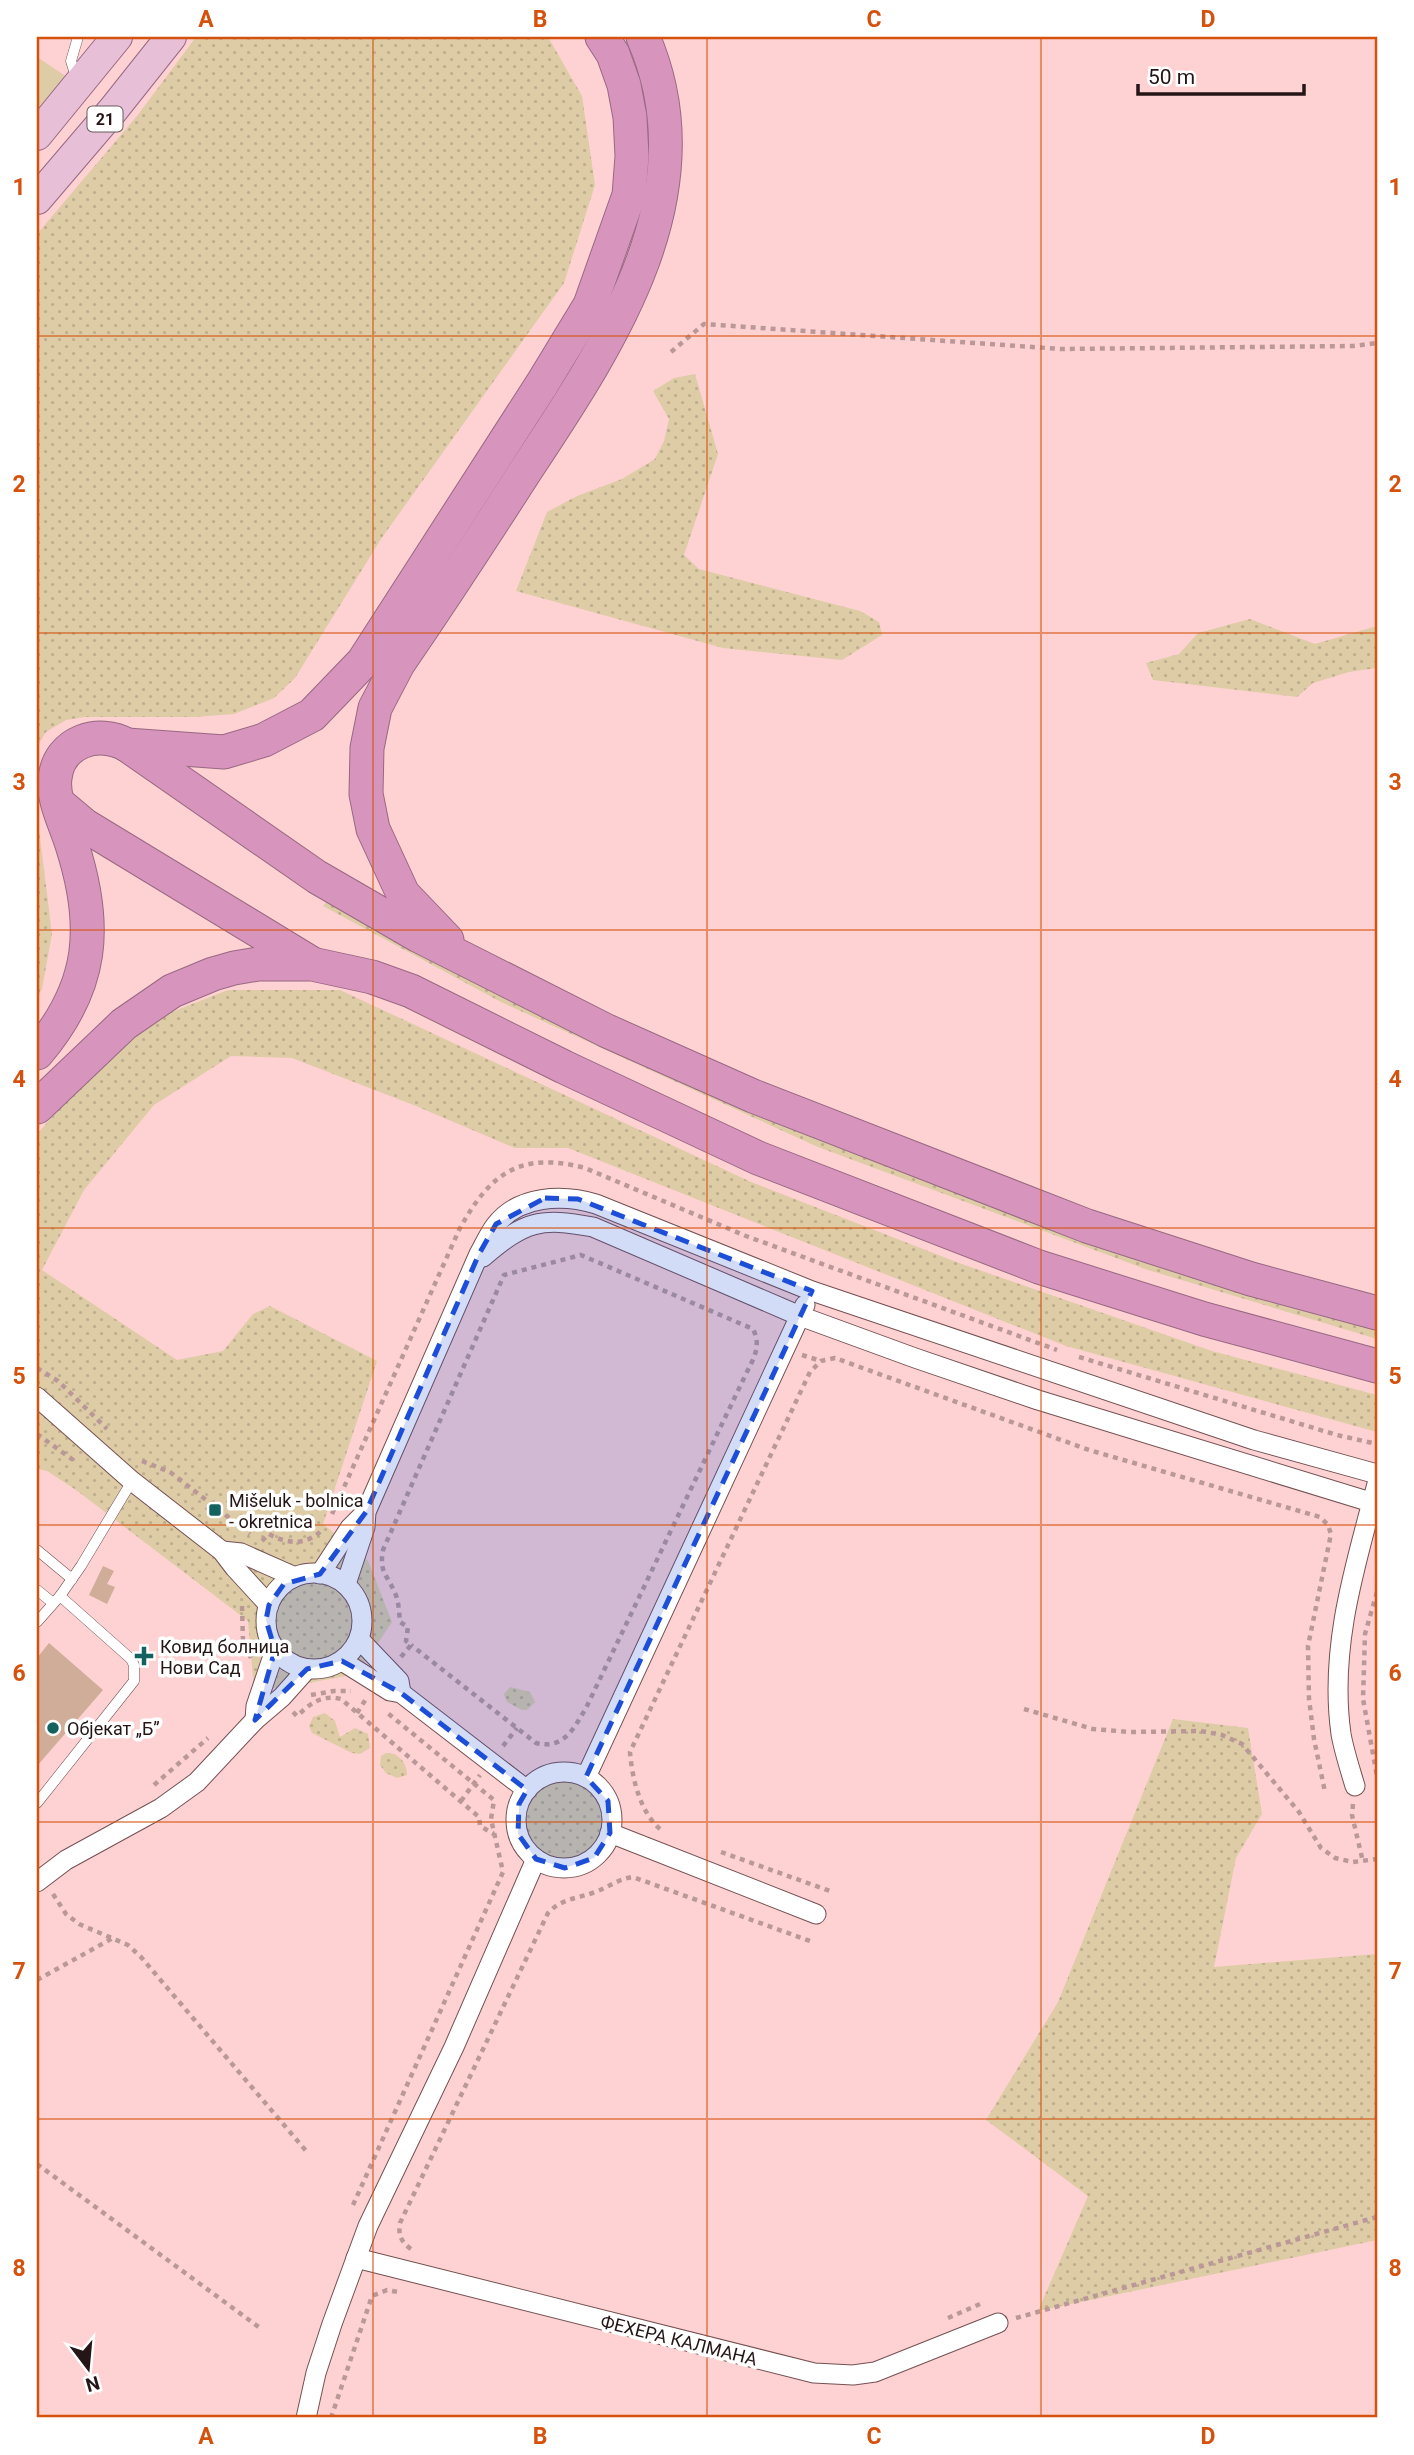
<svg xmlns="http://www.w3.org/2000/svg" width="1414" height="2455" font-family="Roboto,sans-serif">
	<style>
		.grass { fill: url(#grass-dots) }
		.garden { fill: #decca6 }
		.building { fill: #d0ad98 }
		.lines { fill: none; stroke-linecap: round; stroke-linejoin: round }
		.lane-casing { stroke: #755052; stroke-width: 11 }
		.street-casing { stroke: #755052; stroke-width: 21 }
		.primary-casing { stroke: #986883; stroke-width: 32 }
		.highway-casing { stroke: #986883; stroke-width: 35 }
		.path { stroke: #bb9898; stroke-width: 4.5; stroke-dasharray: 5 5; stroke-linecap: butt }
		.lane { stroke: #fff; stroke-width: 10 }
		.street { stroke: #fff; stroke-width: 19 }
		.primary { stroke: #e7bfd7; stroke-width: 30 }
		.highway { stroke: #d794bd; stroke-width: 33 }
		.marked { fill: #1d4ed8; fill-opacity: 0.2; stroke: #1d4ed8; stroke-width: 5; stroke-dasharray: 14 9; stroke-linejoin: round }
		.grid { fill: none; stroke: #d4520d; stroke-width: 2; stroke-opacity: 0.55 }
		.poi-dot { fill: #13625f; stroke: #fff; stroke-width: 2.5 }
		.labels { text-anchor: middle; dominant-baseline: central; stroke-width: 7; stroke-linejoin: round; paint-order: stroke }
		.shield { fill: #fff; stroke: #665b5c; stroke-width: 2 }
		.shield-label { font-size: 16px; font-weight: bold; fill: #241516 }
		.poi-label { font-size: 18px; fill: #241516; stroke: #fff; text-anchor: start }
		.street-label { font-size: 18px; fill: #241516; stroke: #fff }
		.neatline { fill: none; stroke: #d4520d; stroke-width: 2.5 }
		.grid-label { font-size: 23px; text-anchor: middle; font-weight: bold; fill: #d4520d }
	</style>
	<defs>
		<pattern id="grass-dots" width="8" height="8" patternUnits="userSpaceOnUse" patternTransform="scale(1.75)"><rect width="8" height="8" fill="#decca6"/><path d="M2 2h.1M6 6h.1" fill="none" stroke="#beae8e" stroke-width="1.8" stroke-linecap="round"/></pattern>
	</defs>
	<rect width="100%" height="100%" fill="#fed2d2"/>
	<g class="grass">
		<polygon points="196,37 548,37 582,96 595,185 564,283 381,539 295,678 274,698 234,714 195,717 85,717 66,720 46,732 37,747 37,234 137,116"/>
		<polygon points="695,374 718,454 684,555 699,569 860,611 879,622 882,635 842,660 723,648 516,591 547,512 577,496 622,479 655,459 664,441 669,419 653,391 674,378"/>
		<polygon points="1250,619 1315,644 1377,626 1377,668 1349,672 1313,683 1297,697 1153,680 1146,663 1179,654 1198,633"/>
		<polygon points="37,813 52,934 42,989 37,999"/>
		<polygon points="329,898 1151,1261 1377,1329 1377,1339 1148,1270 818,1147 501,1002 323,906"/>
		<polygon points="228,990 340,990 751,1182 959,1263 1212,1351 1377,1395 1377,1432 1066,1346 568,1148 515,1148 416,1106 292,1058 231,1056 154,1105 84,1190 42,1270 177,1360 223,1351 253,1314 270,1306 377,1361 323,1524 368,1561 392,1622 357,1674 292,1686 254,1690 248,1621 76,1490 47,1471 37,1469 37,1134 98,1066 164,1015"/>
		<polygon points="510,1687 530,1692 535,1702 527,1710 522,1710 507,1702 504,1694"/>
		<polygon points="325,1713 335,1721 340,1737 355,1728 368,1734 370,1748 360,1754 352,1753 312,1733 309,1726 313,1717"/>
		<polygon points="1173,1719 1248,1728 1262,1814 1236,1858 1214,1967 1377,1954 1377,2240 1038,2311 1088,2196 986,2120 1058,2002"/>
		<path d="M 386,1753 C 398,1752 407,1763 407,1775 L 397,1778 L 386,1773 L 380,1765 L 381,1756 Z"/>
		<circle cx="564" cy="1820" r="41"/>
	</g>
	<polygon class="garden" points="37,57 70,79 37,126"/>
	<g class="building">
		<polygon points="103,1566 114,1571 107,1584 115,1587 107,1604 89,1595"/>
		<polygon points="49,1643 103,1690 37,1766 37,1658"/>
	</g>
	<g class="lines">
		<g class="lane-casing">
			<g id="lane">
				<polyline points="77,80 71,61 78,37"/>
				<polyline points="37,1550 72,1579"/>
				<polyline points="37,1590 53,1603"/>
				<polyline points="37,1622 60,1596 81,1566 132,1481"/>
				<polyline points="37,1803 134,1681 134,1665 131,1659 60,1596"/>
			</g>
		</g>
		<g class="street-casing">
			<g id="street">
				<path d="M 483,1257 C 525,1221 540,1217 593,1227 L 800,1316 L 915,1358 L 1038,1400 L 1377,1504"/>
				<polyline points="37,1397 132,1481 222,1551 235,1568 269,1605"/>
				<polyline points="222,1551 241,1553 295,1577"/>
				<circle cx="314" cy="1621" r="48"/>
				<polyline points="320,1574 350,1528 366,1512"/>
				<path d="M 346,1584 L 365,1527 L 366,1512 L 479,1254 C 484,1245 489,1234 495,1226 C 518,1195 563,1194 596,1204 L 812,1291 L 1254,1440 L 1377,1474"/>
				<polyline points="359,1639 399,1681 401,1693"/>
				<polyline points="342,1661 390,1691 401,1693 527,1790"/>
				<polyline points="255,1720 256,1706 275,1650"/>
				<circle cx="564" cy="1820" r="48"/>
				<polyline points="586,1777 805,1305"/>
				<path d="M 1355,1786 C 1350,1769 1344,1751 1341,1734 C 1329,1648 1355,1566 1377,1484"/>
				<polyline points="610,1833 816,1914"/>
				<polyline points="37,1882 66,1860 161,1808 197,1782 255,1720 282,1697 307,1669"/>
				<polyline points="356,2258 814,2373 853,2375 875,2372 998,2323"/>
				<polyline points="306,2418 316,2373 332,2324 368,2226 454,2047 536,1859"/>
			</g>
		</g>
		<g class="primary-casing">
			<g id="primary">
				<polyline points="37,135 117,37"/>
				<polyline points="37,199 113,110 171,37"/>
			</g>
		</g>
		<g class="highway-casing">
			<g id="highway">
				<polyline points="127,745 224,752 264,740 312,715 363,662 542,384 590,305 629,195 632,156 630,117 624,85 613,54 602,37"/>
				<polyline points="59,804 84,825 311,963"/>
				<path d="M 447,940 L 403,894 L 373,829 L 366,794 L 367,748 L 375,708 L 398,664 C 441,601 483,537 524,473 C 608,346 712,194 643,37"/>
				<path d="M 37,1053 C 94,986 98,926 72,845 C 66,825 52,799 55,778 C 59,741 99,729 127,745 L 317,877 L 419,936 L 607,1031 L 753,1096 L 1087,1226 L 1251,1279 L 1377,1313"/>
				<polyline points="37,1107 124,1024 172,991 213,974 234,968 258,964 312,964 372,977 411,991 564,1067 758,1158 1039,1267 1204,1319 1377,1366"/>
			</g>
		</g>
		<g class="path">
			<polyline points="671,352 704,324 1061,349 1353,346 1377,343"/>
			<polyline points="802,1355 821,1361"/>
			<polyline points="1079,1357 1337,1435 1377,1444"/>
			<polyline points="37,1368 58,1381 107,1429"/>
			<polyline points="37,1434 76,1462"/>
			<polyline points="142,1461 170,1472 250,1534"/>
			<path d="M 332,1514 L 459,1230 C 490,1173 520,1151 585,1168 L 746,1236 L 1057,1350"/>
			<path d="M 262,1541 L 269,1534 C 287,1544 306,1546 322,1530"/>
			<polyline points="1377,1592 1365,1634 1363,1699 1377,1776"/>
			<polyline points="242,1606 243,1642 251,1658"/>
			<path d="M 401,1657 L 411,1645 L 406,1641 L 408,1627 L 400,1622 C 399,1612 399,1602 395,1593 C 387,1574 379,1573 383,1550 L 504,1275 L 581,1255 L 753,1329 C 762,1347 753,1359 745,1376 L 586,1708 C 574,1728 564,1750 536,1743 L 411,1645"/>
			<polyline points="311,1695 334,1691 351,1691"/>
			<polyline points="1024,1709 1093,1729 1130,1732 1201,1731 1222,1735 1242,1744 1299,1812 1321,1848 1335,1858 1353,1862 1377,1859"/>
			<path d="M 293,1712 L 297,1716 C 310,1704 321,1694 341,1699 L 479,1817 L 480,1826 L 494,1834"/>
			<polyline points="357,1713 366,1699"/>
			<polyline points="503,1746 517,1728"/>
			<polyline points="154,1785 208,1738"/>
			<polyline points="461,1801 480,1775"/>
			<polyline points="1353,1804 1352,1815 1363,1862"/>
			<path d="M 660,1829 C 640,1812 632,1778 630,1752 L 810,1372 L 821,1361 L 835,1358 L 1089,1450 L 1320,1517 L 1328,1525 L 1331,1534 L 1308,1646 L 1309,1699 L 1314,1739 L 1325,1792"/>
			<polyline points="721,1852 830,1891"/>
			<polyline points="53,1894 66,1914 79,1924 128,1945 141,1957 307,2152"/>
			<polyline points="37,1980 113,1938"/>
			<polyline points="37,2164 260,2328"/>
			<polyline points="353,2205 503,1872 491,1819 494,1800 385,1711"/>
			<path d="M 411,2249 C 401,2242 398,2235 400,2223 L 548,1913 C 562,1898 577,1899 595,1892 C 609,1887 618,1879 633,1877 L 810,1941"/>
			<polyline points="948,2318 980,2304"/>
			<polyline points="1016,2318 1377,2217"/>
			<polyline points="331,2418 372,2296 387,2290 398,2292"/>
		</g>
		<use href="#lane" class="lane"/>
		<use href="#street" class="street"/>
		<use href="#primary" class="primary"/>
		<use href="#highway" class="highway"/>
	</g>
	<path class="marked" d="M 545,1198 L 578,1199 L 812,1291 L 586,1777 L 608,1801 L 610,1833 L 594,1858 L 565,1868 L 536,1859 L 518,1834 L 519,1804 L 527,1790 L 401,1693 L 342,1661 L 307,1669 L 255,1720 L 275,1650 L 266,1620 L 269,1605 L 284,1584 L 320,1574 L 366,1512 L 479,1254 L 496,1224 Z"/>
	<path class="grid" d="M 373,37 L 373,2418M 707,37 L 707,2418M 1041,37 L 1041,2418M 37,336 L 1377,336M 37,633 L 1377,633M 37,930 L 1377,930M 37,1228 L 1377,1228M 37,1525 L 1377,1525M 37,1822 L 1377,1822M 37,2119 L 1377,2119"/>
	<g class="poi-dot">
		<rect x="208" y="1503" width="14" height="14" rx="3.5"/>
		<path d="M140.5 1645.5h7v7h7v7h-7v7h-7v-7h-7v-7h7z"/>
		<circle cx="53" cy="1728" r="7"/>
	</g>
	<g class="labels">
		<rect class="shield" x="87.5" y="106.5" width="35" height="25" rx="5"/>
		<g class="shield-label">
			<text x="105" y="119">21</text>
		</g>
		<g class="poi-label">
			<text x="229" y="1500">Mišeluk - bolnica<tspan x="229" dy="21">- okretnica</tspan></text>
			<text x="160" y="1646">Ковид болница<tspan x="160" dy="21">Нови Сад</tspan></text>
			<text x="67" y="1728">Објекат „Б”</text>
		</g>
		<g class="street-label">
			<text transform="translate(679 2340) rotate(14)">ФЕХЕРА КАЛМАНА</text>
		</g>
	</g>
	<rect width="1414" height="2455" fill="none" stroke="#ffffff" stroke-width="77"/>
	<g transform="translate(88 2368) rotate(164)" stroke="#ffffff" stroke-width="5" paint-order="stroke">
	<path d="M0-5L12 26L0 18L-12 26Z" fill="#241516"/>
	<text y="-10" font-size="19" font-weight="bold" text-anchor="middle" fill="#241516">N</text>
	</g>
	<path d="M1138 84v10h166v-10" fill="none" stroke="#241516" stroke-width="3.5"/>
	<text x="1148" y="84" font-size="21" fill="#241516" stroke="#ffffff" stroke-width="5" paint-order="stroke">50 m</text>
	<rect x="38" y="38" width="1338" height="2378" class="neatline"/>
	<g class="grid-label">
		<text x="206" y="27">A</text>
		<text x="540" y="27">B</text>
		<text x="874" y="27">C</text>
		<text x="1208" y="27">D</text>
		<text x="19" y="195">1</text>
		<text x="1395" y="195">1</text>
		<text x="19" y="492">2</text>
		<text x="1395" y="492">2</text>
		<text x="19" y="790">3</text>
		<text x="1395" y="790">3</text>
		<text x="19" y="1087">4</text>
		<text x="1395" y="1087">4</text>
		<text x="19" y="1384">5</text>
		<text x="1395" y="1384">5</text>
		<text x="19" y="1681">6</text>
		<text x="1395" y="1681">6</text>
		<text x="19" y="1979">7</text>
		<text x="1395" y="1979">7</text>
		<text x="19" y="2276">8</text>
		<text x="1395" y="2276">8</text>
		<text x="206" y="2444">A</text>
		<text x="540" y="2444">B</text>
		<text x="874" y="2444">C</text>
		<text x="1208" y="2444">D</text>
	</g>
</svg>
